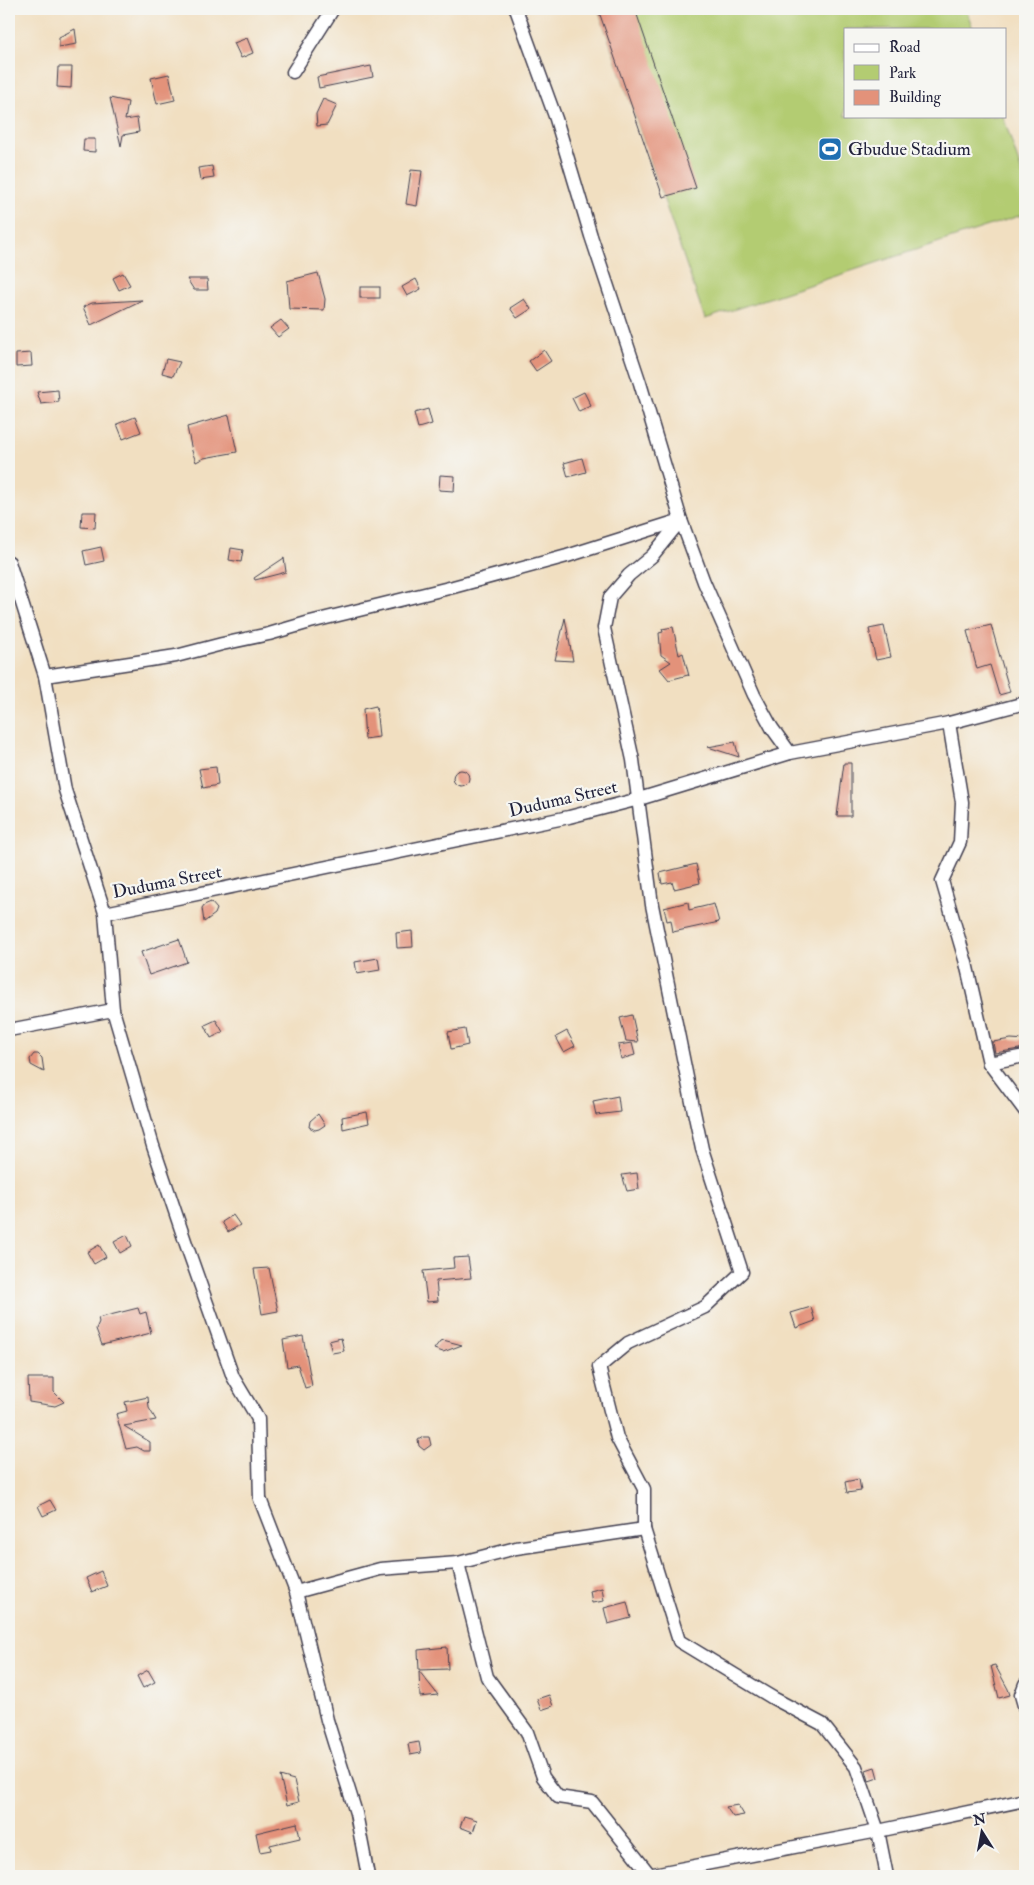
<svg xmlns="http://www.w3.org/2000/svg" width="1034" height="1885" font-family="'IM FELL Double Pica',serif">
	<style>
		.green { fill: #b3cc72; stroke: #6a7756 }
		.building { fill: #e3927a }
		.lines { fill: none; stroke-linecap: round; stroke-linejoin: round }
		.street-casing { stroke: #413e4f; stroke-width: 15 }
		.street { stroke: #fff; stroke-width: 12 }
		.labels { text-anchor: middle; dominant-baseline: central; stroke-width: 4.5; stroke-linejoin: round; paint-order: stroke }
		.poi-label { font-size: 18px; fill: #22223b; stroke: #f6f6f2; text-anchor: start }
		.street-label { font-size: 18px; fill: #22223b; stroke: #f6f6f2 }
	</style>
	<rect width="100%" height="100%" fill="#f6f6f2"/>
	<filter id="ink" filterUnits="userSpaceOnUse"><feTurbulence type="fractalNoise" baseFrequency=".02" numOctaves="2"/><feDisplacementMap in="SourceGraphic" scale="10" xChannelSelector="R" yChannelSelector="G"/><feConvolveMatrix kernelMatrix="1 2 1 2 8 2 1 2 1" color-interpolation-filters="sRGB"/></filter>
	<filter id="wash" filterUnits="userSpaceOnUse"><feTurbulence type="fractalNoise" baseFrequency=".0096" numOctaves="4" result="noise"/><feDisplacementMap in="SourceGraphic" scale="20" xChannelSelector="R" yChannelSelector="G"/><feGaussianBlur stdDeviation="1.12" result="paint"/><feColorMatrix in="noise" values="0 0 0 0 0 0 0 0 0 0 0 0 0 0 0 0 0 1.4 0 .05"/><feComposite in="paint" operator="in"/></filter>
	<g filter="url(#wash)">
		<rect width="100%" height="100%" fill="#f1dfc1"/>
		<polygon class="green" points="598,9 966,9 973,29 845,29 845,116 1003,116 1025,182 1025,214 705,319"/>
		<g id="blocks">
			<g class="building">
				<polygon points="598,9 635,9 696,188 663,197"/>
				<polygon points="75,29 77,44 59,47 59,37"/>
				<polygon points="247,38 253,53 241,58 234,43"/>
				<polygon points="371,66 373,77 319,88 317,77"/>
				<polygon points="58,67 72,67 71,88 57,87"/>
				<polygon points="169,74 175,100 157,104 151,78"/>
				<polygon points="110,98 128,102 125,120 137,118 139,132 123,135 121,146"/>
				<polygon points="323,99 337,105 327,125 317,126 316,114"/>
				<polygon points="84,139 95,139 95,152 83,151"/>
				<polygon points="212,166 214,178 200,180 198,168"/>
				<polygon points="411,170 422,171 417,206 406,204"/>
				<polygon points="123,273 130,285 119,290 113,278"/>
				<polygon points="318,273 325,299 324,310 289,309 287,281"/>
				<polygon points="187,279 207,279 208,290 194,290"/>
				<polygon points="416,279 421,289 407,296 402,287"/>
				<rect x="360" y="287" width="20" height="11"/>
				<polygon points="524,299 531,309 517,318 510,308"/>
				<polygon points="142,300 91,325 83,307 92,303"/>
				<polygon points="281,320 289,329 278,337 270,328"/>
				<polygon points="544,350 551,361 536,371 529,361"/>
				<polygon points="31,353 32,366 16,367 16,354"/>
				<polygon points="166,359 180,362 173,376 162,373"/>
				<polygon points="58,390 59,402 41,404 37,392"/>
				<polygon points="584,392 591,406 579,412 572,398"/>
				<polygon points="428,409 432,424 418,428 414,413"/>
				<polygon points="229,415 237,452 204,458 196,462 192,451 187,427"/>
				<polygon points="135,417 141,432 123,439 117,424"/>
				<polygon points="582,458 586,472 568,477 564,463"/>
				<polygon points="440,475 455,476 454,491 439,490"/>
				<polygon points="82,512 96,512 95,528 81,527"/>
				<polygon points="101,547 104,561 86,565 83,551"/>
				<polygon points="231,548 243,550 241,562 229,560"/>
				<polygon points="284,558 286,572 255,580 254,578"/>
				<polygon points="565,618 573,661 555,660"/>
				<polygon points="991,625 1010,692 999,695 990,665 977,669 967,631"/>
				<polygon points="884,626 891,657 876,660 869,629"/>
				<polygon points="673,627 679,655 683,653 689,676 688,675 669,680 660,669 671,662 661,655 659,633 663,632 662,629"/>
				<polygon points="376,706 379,737 365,739 363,709"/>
				<polygon points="735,742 739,757 708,747"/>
				<polygon points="844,763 851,763 851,816 837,816"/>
				<polygon points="216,767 218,785 203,788 199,769"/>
				<circle cx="461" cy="778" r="8"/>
				<polygon points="696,864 700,883 674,889 672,882 662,884 660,873"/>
				<polygon points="211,902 217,909 215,914 204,922 202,908 204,905"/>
				<polygon points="688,902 689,910 714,904 719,922 673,932 671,920 667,921 664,908"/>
				<polygon points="412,931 413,947 397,948 396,933"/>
				<polygon points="179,939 187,962 149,975 141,952"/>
				<polygon points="378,958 380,970 357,974 355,962"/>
				<polygon points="632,1015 638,1042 626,1041 620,1018"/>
				<polygon points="216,1020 223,1032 211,1038 205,1025"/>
				<polygon points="465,1029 468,1045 451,1049 448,1032"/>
				<polygon points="567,1031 575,1046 564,1052 556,1037"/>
				<polygon points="1011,1039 1025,1040 1025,1048 995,1053 993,1042"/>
				<polygon points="632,1043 635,1055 621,1059 618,1045"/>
				<polygon points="34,1054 38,1054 42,1058 44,1072 31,1065 30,1059"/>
				<polygon points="618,1096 620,1112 596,1115 593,1101"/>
				<polygon points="367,1112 369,1123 343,1129 342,1117"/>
				<polygon points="318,1114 325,1125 319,1129 315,1130 309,1127 310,1121"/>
				<polygon points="637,1173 639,1189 627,1191 622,1175"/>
				<polygon points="233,1215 240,1225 228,1232 222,1222"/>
				<polygon points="127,1235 132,1246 120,1253 114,1242"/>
				<polygon points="99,1245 106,1257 94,1264 87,1252"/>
				<polygon points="468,1257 471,1278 436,1281 438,1301 427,1302 423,1271 454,1268 453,1258"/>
				<polygon points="269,1268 278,1311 262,1314 254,1269"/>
				<polygon points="811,1307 815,1321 796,1328 791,1313"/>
				<polygon points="138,1308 140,1314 146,1312 151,1333 102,1345 96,1329 99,1322 98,1318"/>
				<polygon points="303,1336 312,1386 305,1388 298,1365 287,1367 283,1340"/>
				<polygon points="341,1338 344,1351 332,1353 329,1341"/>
				<polygon points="443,1340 462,1345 443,1352 434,1349 440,1341"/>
				<polygon points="28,1378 54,1378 54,1392 64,1402 55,1406 29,1402"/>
				<polygon points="148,1397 149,1408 156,1420 124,1426 150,1442 150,1451 144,1451 137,1447 126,1449 116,1414 127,1411 125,1402"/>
				<polygon points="423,1437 429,1437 431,1445 424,1450 419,1446 418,1440"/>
				<polygon points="859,1479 861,1491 847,1493 845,1482"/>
				<polygon points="50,1500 56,1510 43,1516 38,1506"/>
				<polygon points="101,1571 107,1586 92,1592 86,1578"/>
				<polygon points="602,1588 604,1601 592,1603 590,1591"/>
				<polygon points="627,1602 631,1618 608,1624 604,1608"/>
				<polygon points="447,1647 448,1669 419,1670 418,1650"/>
				<polygon points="995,1665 1008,1689 1010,1695 999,1698 991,1666"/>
				<polygon points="148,1670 155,1682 143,1688 137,1676"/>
				<polygon points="419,1671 438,1695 420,1697"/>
				<polygon points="549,1695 553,1706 541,1710 537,1699"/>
				<polygon points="419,1742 421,1753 410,1755 408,1744"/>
				<polygon points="875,1767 878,1778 869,1781 866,1770"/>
				<polygon points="280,1776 294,1780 299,1802 287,1805"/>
				<polygon points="738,1805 744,1815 733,1817 726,1807"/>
				<polygon points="464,1816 477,1820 473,1832 460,1827"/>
				<polygon points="297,1823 300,1838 270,1845 271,1850 260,1852 256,1833"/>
			</g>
		</g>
	</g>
	<g filter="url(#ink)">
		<use href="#blocks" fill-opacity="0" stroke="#413e4f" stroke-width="1"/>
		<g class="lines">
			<g class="street-casing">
				<g id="street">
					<polyline points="516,9 556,119 591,236 640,383 681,520 704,582 754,695 772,728 790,753"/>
					<polyline points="293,72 333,9"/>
					<polyline points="9,562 45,676 65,790 105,913 113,1010 153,1146 186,1244 233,1377 258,1419 260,1499 296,1592 327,1720 356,1813 368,1876"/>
					<polyline points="45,676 176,656 222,644 269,634 310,622 453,587 567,556 681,520"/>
					<polyline points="949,723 962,802 960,842 942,881 966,963 989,1063 1025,1111"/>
					<polyline points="105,913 569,817 639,799 790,753 949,723 1025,703"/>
					<polyline points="9,1030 113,1010"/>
					<polyline points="989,1063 1025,1056"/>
					<polyline points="644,1529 644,1489 617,1438 599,1367 628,1343 705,1307 742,1272 702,1149 693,1107 652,905 633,760 604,628 610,597 629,575 652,556 681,520"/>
					<polyline points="458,1563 487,1677 527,1732 543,1777 558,1797 592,1802 650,1875"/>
					<polyline points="296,1592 380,1569 458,1563 516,1548 644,1529 679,1641 773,1698 822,1724 856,1767 878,1831 887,1876"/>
					<polyline points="1025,1684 1021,1695 1025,1709"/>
					<polyline points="643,1876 878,1831 1025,1800"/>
				</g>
			</g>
			<use href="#street" class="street"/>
		</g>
	</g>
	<defs>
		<g id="stadium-square" transform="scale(1.25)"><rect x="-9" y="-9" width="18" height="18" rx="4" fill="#1f6fb2" stroke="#f6f6f2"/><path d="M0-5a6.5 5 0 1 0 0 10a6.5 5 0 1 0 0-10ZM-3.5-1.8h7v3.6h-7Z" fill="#fff"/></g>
	</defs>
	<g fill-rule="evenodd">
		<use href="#stadium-square" x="830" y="149"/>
	</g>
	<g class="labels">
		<g class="poi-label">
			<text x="848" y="149">Gbudue Stadium</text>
		</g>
		<g class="street-label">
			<text transform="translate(563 799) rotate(-13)">Duduma Street</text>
			<text transform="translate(167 882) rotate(-11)">Duduma Street</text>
		</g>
	</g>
	<rect width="1034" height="1885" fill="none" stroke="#f6f6f2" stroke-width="30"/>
	<rect x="844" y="28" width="162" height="90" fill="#f6f6f2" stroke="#a1a1a9"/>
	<rect x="854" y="44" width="25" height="8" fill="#ffffff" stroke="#a1a1a9"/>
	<text x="889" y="52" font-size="15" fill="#22223b">Road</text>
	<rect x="854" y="65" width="25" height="15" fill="#b3cc72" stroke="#a1a1a9"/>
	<text x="889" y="78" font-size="15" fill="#22223b">Park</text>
	<rect x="854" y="90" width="25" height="15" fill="#e3927a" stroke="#a1a1a9"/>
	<text x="889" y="102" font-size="15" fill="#22223b">Building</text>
	<g transform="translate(982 1832) rotate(349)" stroke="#f6f6f2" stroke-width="4" paint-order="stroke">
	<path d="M0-4L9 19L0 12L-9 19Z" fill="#22223b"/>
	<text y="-8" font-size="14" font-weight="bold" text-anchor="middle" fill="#22223b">N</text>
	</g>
</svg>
